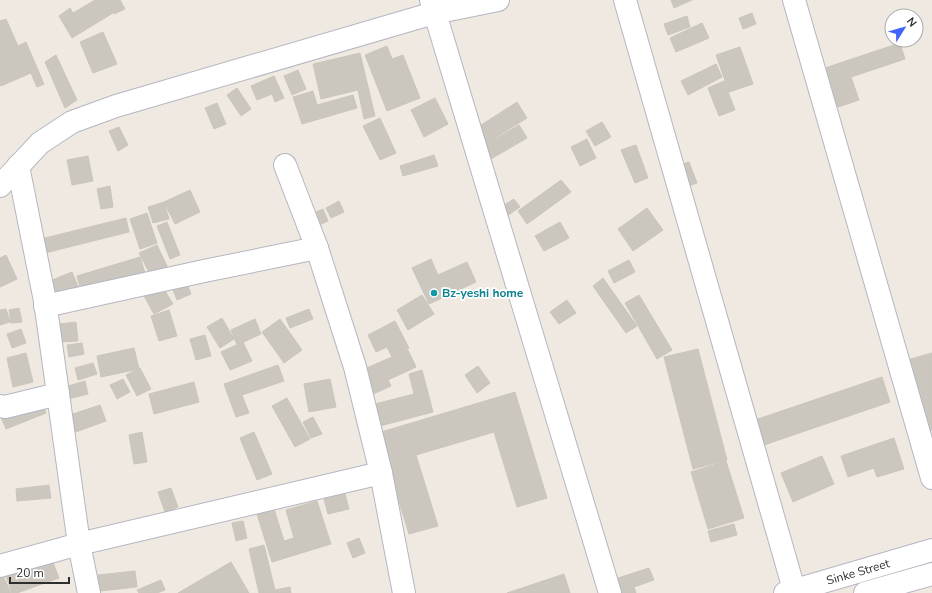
<svg xmlns="http://www.w3.org/2000/svg" width="932" height="593" font-family="'Nunito Sans',sans-serif">
	<style>
		.building { fill: #cbc7bf; stroke: #cbc5ba }
		.lines { fill: none; stroke-linecap: round; stroke-linejoin: round }
		.minor-casing { stroke: #b4b7c1; stroke-width: 24 }
		.minor { stroke: #fff; stroke-width: 22 }
		.culture-dot { fill: #0f9aa8; stroke: #fff; stroke-width: 1.5 }
		.labels { text-anchor: middle; dominant-baseline: central; stroke-width: 3.5; stroke-linejoin: round; paint-order: stroke }
		.culture-label { font-size: 12px; font-weight: bold; fill: #0d838f; stroke: #fff; text-anchor: start }
		.street-label { font-size: 12px; fill: #2e2e2e; stroke: #fff }
	</style>
	<rect width="100%" height="100%" fill="#efe9e1"/>
	<g class="building">
		<polygon points="95,0 105,0 113,13 72,38 59,16 70,8 73,13"/>
		<polygon points="106,0 120,0 125,9 114,14"/>
		<polygon points="671,0 692,0 674,8"/>
		<polygon points="752,13 756,24 743,29 739,18"/>
		<polygon points="687,16 690,27 668,35 664,24"/>
		<polygon points="6,19 18,46 26,42 44,84 37,87 31,73 1,86 0,84 0,21"/>
		<polygon points="702,23 709,38 676,52 670,38"/>
		<polygon points="103,32 117,64 93,73 80,42"/>
		<polygon points="900,43 905,59 851,77 859,100 838,107 825,68"/>
		<polygon points="387,46 392,59 403,55 420,98 387,111 365,55"/>
		<polygon points="740,47 753,84 729,92 716,55"/>
		<polygon points="360,53 375,116 364,119 358,90 321,99 313,64"/>
		<polygon points="56,55 77,100 65,108 45,62"/>
		<polygon points="716,64 722,77 688,95 681,81"/>
		<polygon points="298,70 306,89 292,95 284,76"/>
		<polygon points="274,76 284,98 275,102 272,94 257,100 251,86"/>
		<polygon points="724,81 735,110 719,116 708,88"/>
		<polygon points="237,88 251,109 241,116 227,95"/>
		<polygon points="313,91 317,105 353,95 357,108 302,124 293,97"/>
		<polygon points="435,98 448,124 424,137 411,110"/>
		<polygon points="517,102 527,118 485,144 475,129"/>
		<polygon points="217,103 226,124 214,129 205,108"/>
		<polygon points="380,118 396,153 380,160 363,126"/>
		<polygon points="602,122 611,137 595,146 586,131"/>
		<polygon points="519,125 527,138 491,159 483,146"/>
		<polygon points="119,127 128,145 118,151 109,131"/>
		<polygon points="587,139 596,158 580,166 571,147"/>
		<polygon points="636,145 648,178 635,183 621,150"/>
		<polygon points="434,155 438,166 403,176 400,166"/>
		<polygon points="88,156 93,181 72,185 67,160"/>
		<polygon points="689,162 697,183 683,188 674,167"/>
		<polygon points="561,180 571,192 527,224 518,211"/>
		<polygon points="110,186 113,207 101,209 97,189"/>
		<polygon points="190,190 200,212 175,224 164,202"/>
		<polygon points="514,199 520,207 504,218 498,209"/>
		<polygon points="339,201 344,212 331,218 326,208"/>
		<polygon points="164,202 169,219 153,223 148,207"/>
		<polygon points="647,208 663,230 633,251 618,229"/>
		<polygon points="323,209 328,221 313,228 307,216"/>
		<polygon points="147,213 157,243 140,249 130,219"/>
		<polygon points="126,218 129,232 45,253 41,239"/>
		<polygon points="167,222 180,255 170,259 157,226"/>
		<polygon points="560,222 569,238 544,251 535,236"/>
		<polygon points="157,245 168,268 151,276 139,253"/>
		<polygon points="6,255 17,279 0,287 0,258"/>
		<polygon points="140,257 145,273 82,293 77,276"/>
		<polygon points="431,259 438,275 467,262 476,282 429,304 412,268"/>
		<polygon points="629,260 635,272 614,283 608,271"/>
		<polygon points="72,272 80,291 58,300 50,281"/>
		<polygon points="603,278 637,326 626,333 593,286"/>
		<polygon points="185,279 191,294 177,300 171,285"/>
		<polygon points="161,284 173,304 154,314 143,294"/>
		<polygon points="422,295 434,314 408,330 397,310"/>
		<polygon points="639,295 672,350 657,359 625,303"/>
		<polygon points="567,300 576,313 559,324 550,312"/>
		<polygon points="19,308 22,322 11,323 9,310"/>
		<polygon points="6,309 10,322 0,325 0,310"/>
		<polygon points="309,309 313,319 290,328 286,318"/>
		<polygon points="169,310 177,336 159,341 151,316"/>
		<polygon points="222,318 234,339 220,348 207,327"/>
		<polygon points="255,319 261,334 237,345 231,330"/>
		<polygon points="280,319 302,350 284,363 262,332"/>
		<polygon points="395,321 409,348 392,357 387,347 376,352 368,335"/>
		<polygon points="76,322 78,341 61,342 59,324"/>
		<polygon points="21,329 26,343 12,348 7,334"/>
		<polygon points="205,335 211,356 196,360 190,339"/>
		<polygon points="243,342 252,361 230,370 221,352"/>
		<polygon points="82,343 84,354 69,357 67,345"/>
		<polygon points="134,348 139,369 101,377 97,356"/>
		<polygon points="698,349 727,460 693,469 664,357"/>
		<polygon points="408,350 416,367 388,380 391,386 373,394 362,370"/>
		<polygon points="26,353 33,382 13,387 7,358"/>
		<polygon points="932,353 932,430 924,432 904,361"/>
		<polygon points="93,363 97,374 78,380 75,368"/>
		<polygon points="278,365 284,381 242,395 249,413 236,417 224,384"/>
		<polygon points="478,366 490,383 477,393 465,375"/>
		<polygon points="140,368 151,389 137,396 126,375"/>
		<polygon points="422,370 433,412 376,427 371,405 414,394 409,374"/>
		<polygon points="882,377 890,402 761,446 752,421"/>
		<polygon points="123,379 130,392 117,399 110,385"/>
		<polygon points="330,379 336,407 309,412 304,384"/>
		<polygon points="85,381 88,394 68,399 65,387"/>
		<polygon points="194,382 199,402 154,414 149,394"/>
		<polygon points="515,392 547,498 517,507 494,432 416,455 438,526 409,534 378,433"/>
		<polygon points="40,397 46,413 6,429 0,415"/>
		<polygon points="287,398 310,439 295,447 272,406"/>
		<polygon points="100,405 106,421 73,433 67,416"/>
		<polygon points="313,417 322,434 311,438 303,422"/>
		<polygon points="142,432 147,462 134,464 129,435"/>
		<polygon points="254,432 272,474 257,480 240,438"/>
		<polygon points="894,438 904,469 877,477 874,468 848,477 841,456"/>
		<polygon points="822,456 834,484 793,502 781,473"/>
		<polygon points="726,461 744,518 708,529 691,472"/>
		<polygon points="49,485 51,498 17,501 16,489"/>
		<polygon points="171,488 178,507 165,512 158,492"/>
		<polygon points="345,494 349,509 328,514 324,499"/>
		<polygon points="317,501 331,544 272,562 257,514 274,509 284,541 294,538 286,510"/>
		<polygon points="243,521 247,538 236,541 232,523"/>
		<polygon points="734,524 737,535 711,542 708,531"/>
		<polygon points="359,538 365,553 353,558 347,543"/>
		<polygon points="264,545 275,590 290,587 291,593 259,593 249,549"/>
		<polygon points="50,555 59,578 17,593 12,593 4,571"/>
		<polygon points="231,562 249,593 178,593"/>
		<polygon points="649,568 654,580 634,587 636,593 620,593 615,579"/>
		<polygon points="135,571 137,587 100,591 98,575"/>
		<polygon points="0,574 2,574 11,593 0,593"/>
		<polygon points="564,574 570,593 507,593"/>
		<polygon points="161,580 165,590 157,593 139,593 137,590"/>
	</g>
	<g class="lines">
		<g class="minor-casing">
			<g id="minor">
				<polyline points="431,0 610,593"/>
				<polyline points="625,0 795,593"/>
				<polyline points="794,0 932,478"/>
				<polyline points="285,165 317,248 355,367 381,473 404,593"/>
				<polyline points="18,166 45,301 79,544 89,593"/>
				<polyline points="0,186 40,143 72,122 116,106 434,13 498,0"/>
				<polyline points="45,306 204,271 317,248"/>
				<polyline points="0,406 5,407 58,394"/>
				<polyline points="0,566 79,544 381,473"/>
				<polyline points="785,593 932,550"/>
				<polyline points="865,593 932,574"/>
			</g>
		</g>
		<use href="#minor" class="minor"/>
	</g>
	<circle class="culture-dot" cx="434" cy="293" r="4"/>
	<g class="labels">
		<g class="culture-label">
			<text x="442" y="293">Bz-yeshi home</text>
		</g>
		<g class="street-label">
			<text transform="translate(858 572) rotate(-16)">Sinke Street</text>
		</g>
	</g>
	<g transform="translate(904 28) rotate(53)"><circle r="19" fill="#ffffff" stroke="#ababab"/>
	<path d="M0-3L7 15L0 10L-7 15Z" fill="#4264fb"/>
	<text y="-6" font-size="11" font-weight="bold" text-anchor="middle" fill="#2e2e2e">N</text>
	</g>
	<path d="M10 577v6h59v-6" fill="none" stroke="#2e2e2e" stroke-width="2"/>
	<text x="16" y="577" font-size="12" fill="#2e2e2e" stroke="#ffffff" stroke-width="3" paint-order="stroke">20 m</text>
</svg>
